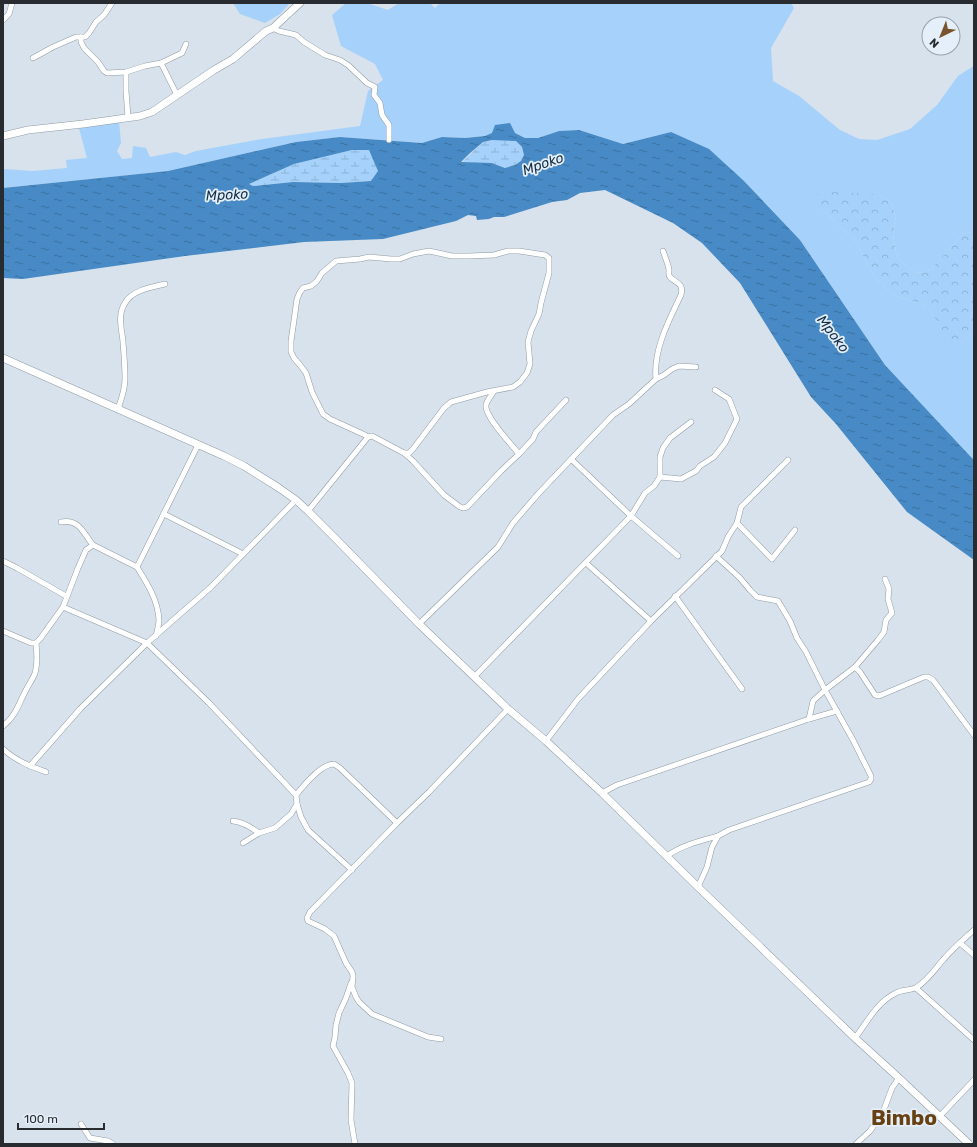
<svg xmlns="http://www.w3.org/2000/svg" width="977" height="1147" font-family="Rubik,sans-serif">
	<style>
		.grass { fill: #a5d1fa }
		.forest { fill: url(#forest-crowns) }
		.wetland { fill: url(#wetland-marsh) }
		.water { fill: url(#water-ripples); fill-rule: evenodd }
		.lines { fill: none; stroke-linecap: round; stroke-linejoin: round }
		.minor-casing { stroke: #919ba4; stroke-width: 6 }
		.tertiary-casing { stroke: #919ba4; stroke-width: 8 }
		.minor { stroke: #fff; stroke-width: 5 }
		.tertiary { stroke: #fff; stroke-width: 7 }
		.labels { text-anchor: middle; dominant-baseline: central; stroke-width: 3.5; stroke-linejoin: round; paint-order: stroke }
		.water-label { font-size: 14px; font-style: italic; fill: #122f47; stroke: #e5eff9 }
		.town-label { font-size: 21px; font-weight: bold; fill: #674112; stroke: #e5eff9 }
	</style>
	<defs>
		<pattern id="forest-crowns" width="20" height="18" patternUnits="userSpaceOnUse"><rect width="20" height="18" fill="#a5d1fa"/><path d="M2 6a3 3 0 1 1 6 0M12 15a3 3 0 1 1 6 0" fill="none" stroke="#8eb4d7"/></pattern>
		<pattern id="wetland-marsh" width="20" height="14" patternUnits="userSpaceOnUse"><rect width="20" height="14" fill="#a5d1fa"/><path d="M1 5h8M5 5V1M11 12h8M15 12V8" fill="none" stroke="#8eb4d7"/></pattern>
		<pattern id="water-ripples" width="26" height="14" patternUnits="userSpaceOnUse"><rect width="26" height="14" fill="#478ac5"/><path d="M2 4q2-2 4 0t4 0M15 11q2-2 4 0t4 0" fill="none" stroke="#3b71a0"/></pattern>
	</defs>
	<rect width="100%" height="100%" fill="#d7e2ec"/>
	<g class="grass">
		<polygon points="233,3 290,3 280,14 265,23 240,14"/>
		<polygon points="346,3 367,3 388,10 399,3 430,3 435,8 440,3 791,3 794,8 771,48 773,81 799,96 840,130 859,139 877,140 910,129 937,105 958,76 972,67 974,66 974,231 963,234 931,269 924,273 914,272 900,261 896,253 893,234 896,216 893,208 888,200 879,195 821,209 855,240 875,278 895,296 920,303 933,315 941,330 961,343 974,332 974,460 970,456 885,365 800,240 744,181 671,132 623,144 579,130 559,131 538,138 525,138 515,133 492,134 485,136 465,138 442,137 422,143 340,137 296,142 168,171 3,188 3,169 33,171 67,168 66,160 87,158 79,128 119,122 121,143 117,151 122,159 132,158 133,146 146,148 150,157 176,152 185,155 196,151 262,139 360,126 368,91 383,80 375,64 341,46 332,15"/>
	</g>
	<polygon class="forest" points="826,191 871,194 879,195 888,200 893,208 896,216 893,234 896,253 900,261 914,272 924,273 931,269 963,234 974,231 974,332 961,343 953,343 941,330 933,315 920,303 895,296 875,278 855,240 821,209 817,201 818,193"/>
	<g class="wetland">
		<polygon points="492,140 506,140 516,141 522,147 524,155 521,161 515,165 506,168 492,163 461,163 483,142"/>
		<polygon points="352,150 370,150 378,171 372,181 341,183 293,182 253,186 249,184 294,164"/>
	</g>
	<path class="water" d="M 510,123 L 515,133 L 525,138 L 538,138 L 559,131 L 579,130 L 623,144 L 671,132 L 709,149 L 744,181 L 800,240 L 885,365 L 970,456 L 974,460 L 974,560 L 907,512 L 836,424 L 811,397 L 740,283 L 702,243 L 673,223 L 605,190 L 580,193 L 567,200 L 552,202 L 504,217 L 494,217 L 489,219 L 477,220 L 476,216 L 468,215 L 456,221 L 383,239 L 304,242 L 185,256 L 23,279 L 3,278 L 3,188 L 168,171 L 296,142 L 340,137 L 422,143 L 442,137 L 465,138 L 485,136 L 492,133 L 495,125 ZM 492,140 L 516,141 L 522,147 L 524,155 L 521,161 L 515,165 L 505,168 L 492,163 L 461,162 L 469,154 L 483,142 ZM 352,150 L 369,150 L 378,171 L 371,181 L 341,183 L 293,182 L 253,186 L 249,184 L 294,164 Z"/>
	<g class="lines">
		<g class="minor-casing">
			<g id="minor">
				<polyline points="3,20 9,14 12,3"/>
				<polyline points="273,28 279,31 296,35 304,42 325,55 340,60 348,65 367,83 375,87 374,95 380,103 382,115 389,125 389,140"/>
				<polyline points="81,37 81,42 84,48 98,62 104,71 107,73 126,72 145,66 161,63 182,53 186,44"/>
				<polyline points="33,58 53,47 76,37 85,37 89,33 96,22 104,15 112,3"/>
				<polyline points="161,63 177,95"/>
				<polyline points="126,72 126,91 128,117"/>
				<path d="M 656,379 C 653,350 669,320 681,295 C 684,282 676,284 670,277 C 668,275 669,273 669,270 C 668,263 665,257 663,251"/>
				<path d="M 494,391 C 492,395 487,400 486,405 C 484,416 512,445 519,454"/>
				<path d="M 118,409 C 121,400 125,390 125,379 C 125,367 124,354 123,342 C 122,330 117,315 125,303 C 132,290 152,287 165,284"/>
				<polyline points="404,453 413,461 444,495 460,507 463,508 467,507 501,471 519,454 533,439 536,432 566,400"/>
				<polyline points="572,460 631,516 678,556"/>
				<polyline points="660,477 681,479 696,471 700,466 714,457 725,443 737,419 729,399 715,390"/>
				<polyline points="308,511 368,437 365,435 330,419 323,414 312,392 306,373 300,365 294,358 291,352 291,341 297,299 300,292 303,288 311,286 317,281 322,273 336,261 360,259 369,257 391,259 400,259 413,254 429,251 452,256 469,256 494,255 508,251 519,251 545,255 549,258 549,273 541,303 539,314 531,331 528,342 530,364 527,373 520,382 513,387 487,392 451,402 444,408 413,449 409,453 404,453 372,436 368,437"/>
				<polyline points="164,514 243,554"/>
				<path d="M 61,522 C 80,519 83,533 93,545"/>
				<polyline points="737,523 772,559 795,530"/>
				<polyline points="3,561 17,568 66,596"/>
				<polyline points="586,563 651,621"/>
				<path d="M 137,567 C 147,583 158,600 159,620 C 159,625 157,631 156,636"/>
				<polyline points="675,596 742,689"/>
				<path d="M 63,607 L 147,643 L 209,703 L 296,795 C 304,785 321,764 334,764 L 340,768 L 397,823"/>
				<polyline points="419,624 498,547 513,523 538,494 613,415 629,404 656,379 664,375 672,369 679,366 696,367"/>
				<polyline points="3,631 31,643 36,643 40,639 63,607 78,568 86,550 93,545 137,567 198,445"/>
				<polyline points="855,667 860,672 875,695 879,696 924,677 928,677 933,680 974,735"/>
				<polyline points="474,677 631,516 645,493 654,486 660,477 660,457 663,448 670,438 691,422"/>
				<polyline points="809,719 813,701 825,690 855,667 878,640 884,632 886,620 892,613 888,599 889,589 885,579"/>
				<path d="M 3,726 C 16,716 19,703 26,690 C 29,684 33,679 35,673 C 38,663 37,653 36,643"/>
				<polyline points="546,741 578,699 651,621 722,551 728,537 737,523 741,507 788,460"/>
				<path d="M 3,749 C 16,761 30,766 46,772"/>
				<polyline points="30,766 80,709 147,643 211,587 296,500"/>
				<polyline points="602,793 617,785 809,719 837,711"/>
				<polyline points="296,795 297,804 301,817 308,830 352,870"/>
				<path d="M 233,821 C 243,822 251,827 259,833"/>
				<polyline points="243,843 259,833 275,828 291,814 297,804"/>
				<path d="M 667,856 C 682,845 700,841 718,836"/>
				<polyline points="698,887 707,867 712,847 718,836 729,830 869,782 871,779 871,776 853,740 825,690 806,652 797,638 790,621 778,601 757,597 750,590 740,578 716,556"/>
				<polyline points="960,943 974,955"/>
				<polyline points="351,983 346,998 339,1013 336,1025 335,1037 333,1046 348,1073 352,1083 351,1120 355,1144"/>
				<polyline points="916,988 974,1040"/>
				<path d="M 855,1038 C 868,1021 877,1002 896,993 C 903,989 911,991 917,987 C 927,981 935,969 943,960 C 952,949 963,940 974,930"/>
				<polyline points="441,1039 428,1037 372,1014 359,1002 356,997 352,987 353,976 352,972 346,963 334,936 325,929 308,921 307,918 310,912 397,823 429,792 508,709"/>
				<polyline points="940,1116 974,1080"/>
				<polyline points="81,1124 90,1138 108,1141 113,1144"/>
				<polyline points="856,1144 870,1131 883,1112 892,1088 899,1078"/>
			</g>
		</g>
		<g class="tertiary-casing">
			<g id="tertiary">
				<polyline points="3,136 28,130 83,124 140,116 152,112 214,70 233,59 266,31 273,28 300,3"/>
				<polyline points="3,358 224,456 244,466 279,488 296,500 308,511 337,540 419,624 508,709 546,741 602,793 698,887 855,1038 899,1078 969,1144"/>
			</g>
		</g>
		<use href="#minor" class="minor"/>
		<use href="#tertiary" class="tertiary"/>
	</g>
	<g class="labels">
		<g class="water-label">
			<text transform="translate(543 164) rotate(-19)">Mpoko</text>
			<text transform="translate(227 195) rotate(-3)">Mpoko</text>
			<text transform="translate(833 334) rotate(52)">Mpoko</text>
		</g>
		<g class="town-label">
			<text x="904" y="1117">Bimbo</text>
		</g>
	</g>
	<rect width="977" height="1147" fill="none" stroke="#282c30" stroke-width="8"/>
	<g transform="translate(941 36) rotate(223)"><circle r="19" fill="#e5eff9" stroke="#99a1a9"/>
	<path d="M0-3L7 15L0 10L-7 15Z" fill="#78542e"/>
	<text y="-6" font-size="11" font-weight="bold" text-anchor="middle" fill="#282c30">N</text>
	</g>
	<path d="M18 1123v6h86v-6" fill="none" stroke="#282c30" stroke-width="2"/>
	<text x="24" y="1123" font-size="12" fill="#282c30" stroke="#e5eff9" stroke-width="3" paint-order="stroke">100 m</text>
</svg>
